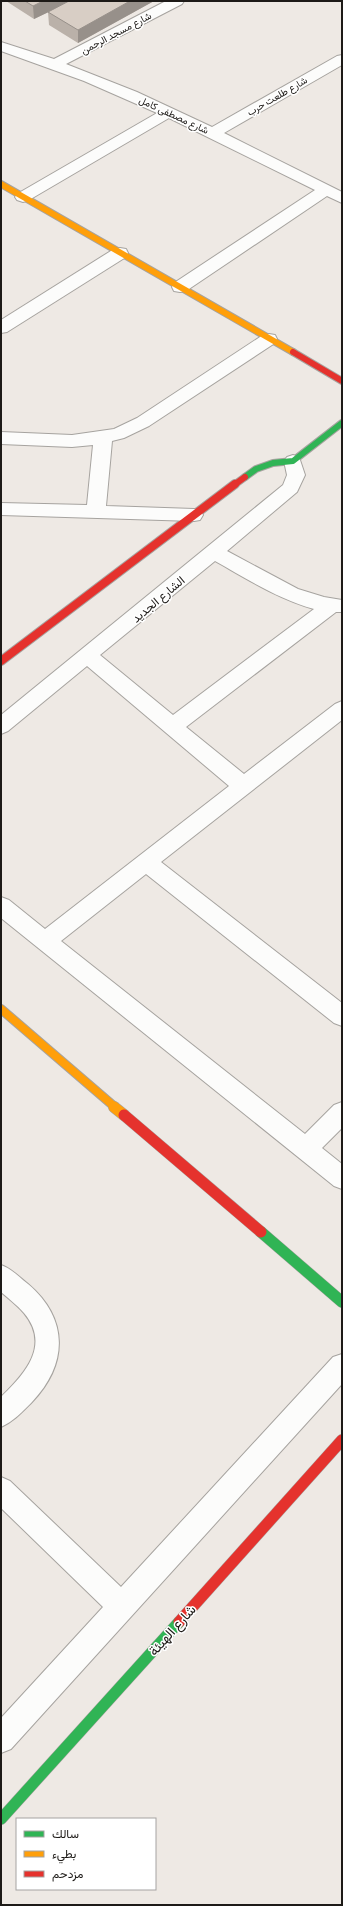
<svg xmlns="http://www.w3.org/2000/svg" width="343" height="1906" font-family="'PT Sans Narrow',Vazirmatn,sans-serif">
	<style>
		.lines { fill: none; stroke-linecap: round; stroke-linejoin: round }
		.street-casing { stroke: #a6a39f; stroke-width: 2 }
		.fast-far1-casing { stroke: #a6a39f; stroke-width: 8 }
		.fast-casing { stroke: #a6a39f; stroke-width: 12 }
		.slow-far2-casing { stroke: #a6a39f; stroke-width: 8 }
		.slow-far1-casing { stroke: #a6a39f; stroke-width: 10 }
		.slow-casing { stroke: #a6a39f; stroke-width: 12 }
		.jam-far2-casing { stroke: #a6a39f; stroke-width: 8 }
		.jam-far1-casing { stroke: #a6a39f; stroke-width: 10 }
		.jam-casing { stroke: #a6a39f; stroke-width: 12 }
		.street { fill: #fcfcfb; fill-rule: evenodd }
		.fast-far1 { stroke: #30b455; stroke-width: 6 }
		.fast { stroke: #30b455; stroke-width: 11 }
		.slow-far2 { stroke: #ff9f0a; stroke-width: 6 }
		.slow-far1 { stroke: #ff9f0a; stroke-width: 8 }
		.slow { stroke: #ff9f0a; stroke-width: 11 }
		.jam-far2 { stroke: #e5322d; stroke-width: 6 }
		.jam-far1 { stroke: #e5322d; stroke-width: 8 }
		.jam { stroke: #e5322d; stroke-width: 11 }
		.wall { fill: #bab1a9 }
		.shaded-wall { fill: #97908a }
		.building { fill: #d8cec5; stroke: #97908a }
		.labels { text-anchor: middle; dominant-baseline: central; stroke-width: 3; stroke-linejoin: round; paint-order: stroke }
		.far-street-label { font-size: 10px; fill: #1d1a17; stroke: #fff }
		.street-label { font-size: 12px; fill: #1d1a17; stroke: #fff }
		.near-street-label { font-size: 14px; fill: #1d1a17; stroke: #fff }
	</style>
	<rect width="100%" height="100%" fill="#eee9e4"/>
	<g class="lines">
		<g class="street-casing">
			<g id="street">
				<polygon points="166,1 184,1 182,4 66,64 137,92 212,127 337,56 342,55 342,65 224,133 342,192 342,203 327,196 186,291 180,292 174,291 172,287 174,283 315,190 169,118 29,200 23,202 17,200 15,197 17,194 157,113 84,81 1,51 1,42 54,59"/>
				<polygon points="120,248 126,249 128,253 126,257 7,332 1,333 1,320 114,249"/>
				<polygon points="269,334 275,335 277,339 275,343 149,426 124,438 112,441 106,506 194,509 200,510 203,515 200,520 194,521 1,515 1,503 87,505 93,445 72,447 1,444 1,432 72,435 114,429 137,418 263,335"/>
				<path d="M 293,455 L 299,457 L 305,475 L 297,492 L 227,551 L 298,589 L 324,597 L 342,600 L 342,612 L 336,612 L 186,727 L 244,774 L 335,704 L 342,701 L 342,720 L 161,862 L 342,1003 L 342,1026 L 334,1023 L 146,874 L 61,941 L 305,1134 L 334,1105 L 342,1102 L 342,1128 L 322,1148 L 342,1164 L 342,1189 L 334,1186 L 1,918 L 1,897 L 9,900 L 45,929 L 229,786 L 87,666 L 8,731 L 1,734 L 1,715 L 283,485 L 287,475 L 284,461 L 287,457 ZM 215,561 C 247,579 278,599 314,609 L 173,715 L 100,655 Z"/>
				<path d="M 1,1265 C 12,1269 19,1277 28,1284 C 69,1319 68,1364 32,1402 C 22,1412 14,1421 1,1427 L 1,1397 C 25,1374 51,1345 24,1313 C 17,1305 9,1299 1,1292 Z"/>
				<polygon points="342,1354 342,1384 11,1749 1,1753 1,1718 103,1607 1,1508 1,1477 10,1481 121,1587 333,1357"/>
			</g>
		</g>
		<g class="fast-far1-casing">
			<polyline id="fast-far1" points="245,477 256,469 273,463 293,461 342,423"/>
		</g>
		<g class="fast-casing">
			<g id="fast">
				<polyline points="261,1232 342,1302"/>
				<polyline points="1,1819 179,1622"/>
			</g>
		</g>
		<g class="slow-far2-casing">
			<polyline id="slow-far2" points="1,184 293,352"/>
		</g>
		<g class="slow-far1-casing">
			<polyline id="slow-far1" points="1,1009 116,1108"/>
		</g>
		<g class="slow-casing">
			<polyline id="slow" points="114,1107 124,1115"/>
		</g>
		<g class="jam-far2-casing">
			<g id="jam-far2">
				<polyline points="293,352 342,381"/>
				<polyline points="234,485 245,477"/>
			</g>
		</g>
		<g class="jam-far1-casing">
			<polyline id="jam-far1" points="1,661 235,484"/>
		</g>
		<g class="jam-casing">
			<g id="jam">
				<polyline points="124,1115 261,1232"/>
				<polyline points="179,1622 342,1440"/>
			</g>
		</g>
		<use href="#street" class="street"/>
		<use href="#fast-far1" class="fast-far1"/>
		<use href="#fast" class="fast"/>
		<use href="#slow-far2" class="slow-far2"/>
		<use href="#slow-far1" class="slow-far1"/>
		<use href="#slow" class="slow"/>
		<use href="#jam-far2" class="jam-far2"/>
		<use href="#jam-far1" class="jam-far1"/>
		<use href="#jam" class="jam"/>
	</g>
	<polygon class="wall" points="6,1 154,1 78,43 49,25 48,12 34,19"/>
	<g class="shaded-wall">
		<polygon points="43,1 72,1 34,19 33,6"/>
		<polygon points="130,1 154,1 78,43 78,30"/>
	</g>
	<g class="building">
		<polygon points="25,1 43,1 33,6"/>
		<polygon points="69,1 130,1 78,30 48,12"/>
	</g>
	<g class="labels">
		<g class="far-street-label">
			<text transform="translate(116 33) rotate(-28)">شارع مسجد الرحمن</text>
			<text transform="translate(277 96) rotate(-30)">شارع طلعت حرب</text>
			<text transform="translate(174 115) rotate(25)">شارع مصطفى كامل</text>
		</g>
		<g class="street-label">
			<text transform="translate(158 599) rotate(-40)">الشارع الجديد</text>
		</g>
		<g class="near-street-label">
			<text transform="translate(172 1630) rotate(-48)">شارع الهيئة</text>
		</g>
	</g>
	<rect width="343" height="1906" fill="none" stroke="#1d1a17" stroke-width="4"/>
	<rect x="16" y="1818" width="140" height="72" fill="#ffffff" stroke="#a5a3a2"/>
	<rect x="24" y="1831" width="20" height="6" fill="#30b455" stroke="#a5a3a2"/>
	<text x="52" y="1838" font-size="12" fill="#1d1a17">سالك</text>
	<rect x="24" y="1851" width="20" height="6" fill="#ff9f0a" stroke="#a5a3a2"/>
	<text x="52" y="1858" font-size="12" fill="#1d1a17">بطيء</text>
	<rect x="24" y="1871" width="20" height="6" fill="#e5322d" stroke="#a5a3a2"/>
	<text x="52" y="1878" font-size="12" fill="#1d1a17">مزدحم</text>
</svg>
